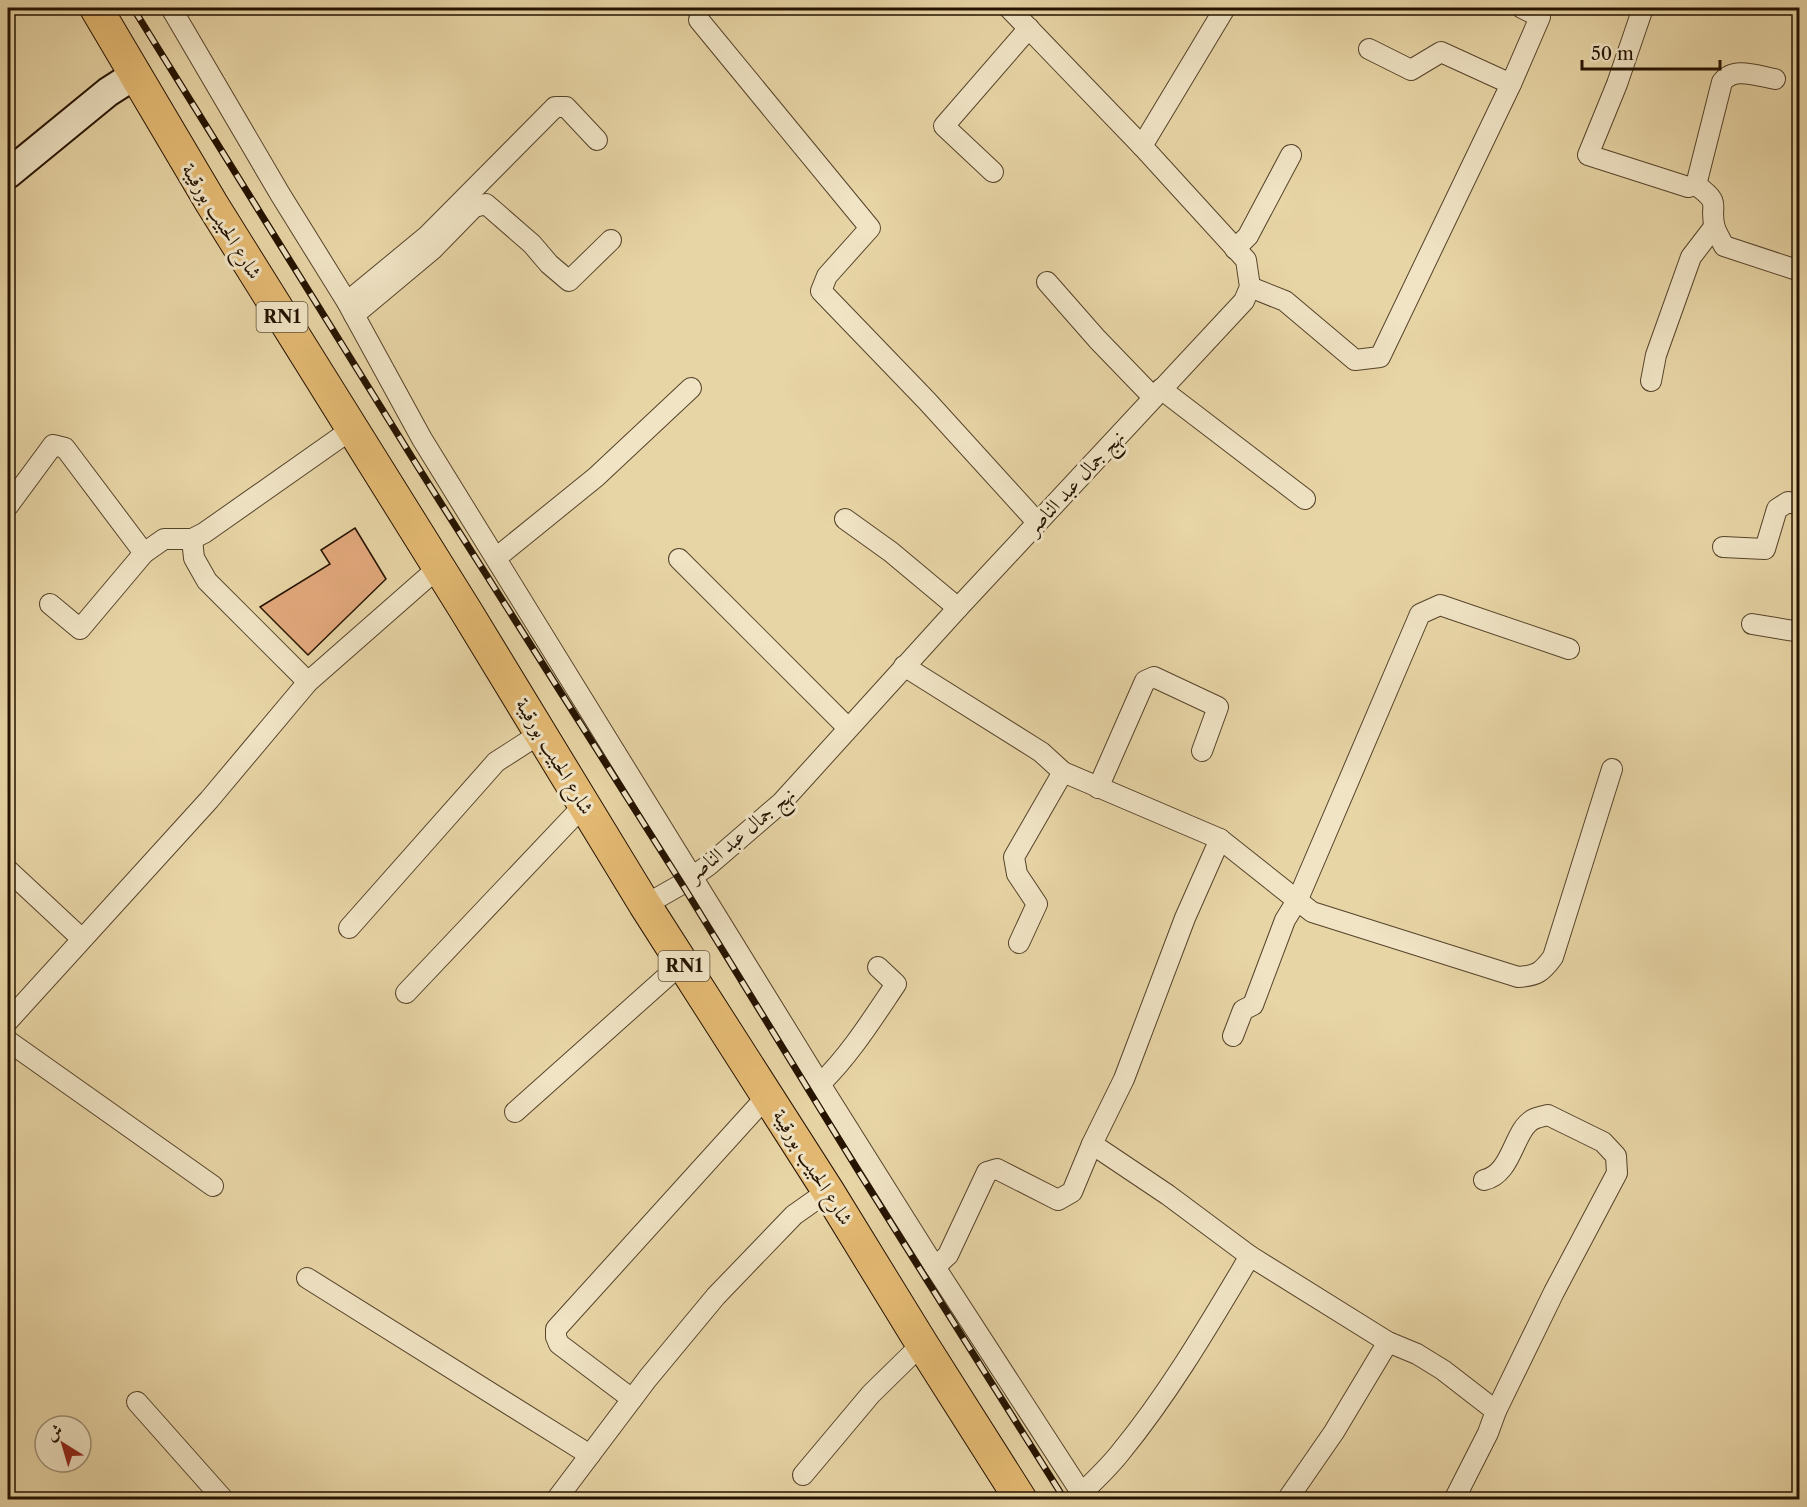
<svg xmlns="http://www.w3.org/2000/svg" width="1807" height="1507" font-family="'Libre Caslon Text',Amiri,serif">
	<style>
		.building { fill: #e3a97d; stroke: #241200; stroke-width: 1.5 }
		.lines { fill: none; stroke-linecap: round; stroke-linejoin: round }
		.street-casing { stroke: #55432a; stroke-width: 22 }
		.secondary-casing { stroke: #241200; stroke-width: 32 }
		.primary-casing { stroke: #241200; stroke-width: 34 }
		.street { stroke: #f0e4c5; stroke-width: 20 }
		.secondary { stroke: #f0e4c5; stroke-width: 28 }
		.primary { stroke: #e4ba73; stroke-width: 32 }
		.rail-casing { stroke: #241200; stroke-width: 7 }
		.rail { stroke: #f0e4c5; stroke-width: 4.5; stroke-dasharray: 14; stroke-linecap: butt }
		.labels { text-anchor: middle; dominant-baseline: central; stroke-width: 6; stroke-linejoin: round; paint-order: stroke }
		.shield { fill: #f0e4c5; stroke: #61513b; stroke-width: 1.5 }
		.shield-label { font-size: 18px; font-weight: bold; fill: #241200 }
		.street-label { font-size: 20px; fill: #241200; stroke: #f0e4c5 }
	</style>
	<rect width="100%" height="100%" fill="#e8d5a6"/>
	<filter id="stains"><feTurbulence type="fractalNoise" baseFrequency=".00333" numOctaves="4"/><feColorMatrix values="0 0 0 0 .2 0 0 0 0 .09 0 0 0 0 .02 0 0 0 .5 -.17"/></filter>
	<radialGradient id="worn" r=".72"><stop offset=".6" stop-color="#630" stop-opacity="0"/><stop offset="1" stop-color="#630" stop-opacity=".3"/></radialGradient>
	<polygon class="building" points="355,528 386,579 308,655 260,607 330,564 321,550"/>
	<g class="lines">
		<g class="street-casing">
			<g id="street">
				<polyline points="171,8 280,194 347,302 422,439 820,1084 935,1267 1086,1500"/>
				<polyline points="1009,8 1142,146"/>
				<path d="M 1643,8 L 1617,84 L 1588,155 L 1688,187 L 1696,185 C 1724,205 1708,204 1715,228 C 1717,234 1721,240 1724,246 L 1800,271"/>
				<polyline points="699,20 870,228 827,276 821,291 927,401 1037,522"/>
				<polyline points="1511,84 1540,17 1522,8"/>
				<polyline points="993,172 944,126 1029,28"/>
				<path d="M 1696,185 L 1722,82 C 1734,66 1757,76 1775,79"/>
				<polyline points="1235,249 1248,236 1291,155"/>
				<polyline points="1047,282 1097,339 1153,397"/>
				<polyline points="1250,287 1285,301 1355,360 1380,357 1511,84 1441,52 1411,70 1369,49"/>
				<polyline points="347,302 427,236 555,107 566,107 597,140"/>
				<polyline points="354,315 433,249 474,207 486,204 532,244 549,264 569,281 611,240"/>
				<polyline points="1651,381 1656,355 1691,257 1714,227"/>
				<polyline points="1161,389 1305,499"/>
				<polyline points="8,506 53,445 65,448 144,553 164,539 192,539 204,533 352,429"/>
				<polyline points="845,519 891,552 958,608"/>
				<polyline points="192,539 194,558 207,581 308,682"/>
				<polyline points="1723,547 1765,549 1777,509 1788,502 1800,505"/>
				<polyline points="496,558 596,477 691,388"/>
				<polyline points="679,559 848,728"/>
				<polyline points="50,604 80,629 144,553"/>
				<polyline points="1752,624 1800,632"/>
				<path d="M 904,666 L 1041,752 L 1063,772 L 1220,839 L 1312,912 L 1518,977 C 1537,976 1542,972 1553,957 L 1612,769"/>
				<polyline points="1098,788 1145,681 1154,677 1218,707 1202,751"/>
				<polyline points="1220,839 1185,918 1124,1079 1092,1144 1168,1195 1250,1256"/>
				<polyline points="8,870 82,939"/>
				<polyline points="645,905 682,884 709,865 782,802 958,608 1244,301 1250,287 1246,260 1142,146 1225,8"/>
				<polyline points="349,928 496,762 541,733"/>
				<polyline points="1019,943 1037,904 1017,874 1014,857 1063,772"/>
				<polyline points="406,993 584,805"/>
				<polyline points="8,1021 209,800 308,682 439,567"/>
				<polyline points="1233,1036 1243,1010 1253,1005 1285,920 1298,899 1420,614 1440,605 1569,649"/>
				<polyline points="8,1041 213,1186"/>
				<path d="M 820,1084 C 850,1055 873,1018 896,984 L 878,967"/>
				<polyline points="515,1112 682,963"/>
				<path d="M 1484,1180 C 1513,1174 1513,1129 1534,1119 C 1538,1117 1544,1116 1548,1115 L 1603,1142 L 1616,1156 L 1617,1173 L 1554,1292 L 1496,1411"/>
				<polyline points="935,1267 948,1255 987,1172 997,1169 1058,1200 1072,1192 1092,1144"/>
				<polyline points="307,1278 590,1455"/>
				<polyline points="632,1399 559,1344 556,1337 556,1329 768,1095"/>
				<polyline points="137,1402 224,1500"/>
				<polyline points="803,1475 871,1394 922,1344"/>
				<path d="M 1082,1493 C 1095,1480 1109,1467 1120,1453 C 1170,1392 1210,1323 1250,1256 L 1388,1342 L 1417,1354 L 1443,1370 L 1496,1411 L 1488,1433 L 1454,1500"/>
				<polyline points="556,1500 648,1378 716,1296 794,1215 828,1191"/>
				<polyline points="1287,1500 1334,1432 1388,1342"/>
			</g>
		</g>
		<g class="secondary-casing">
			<polyline id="secondary" points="8,174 108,92 136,74"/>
		</g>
		<g class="primary-casing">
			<polyline id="primary" points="96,8 212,204 466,611 645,905 828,1191 922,1344 1021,1500"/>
		</g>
		<use href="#street" class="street"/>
		<use href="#secondary" class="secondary"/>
		<use href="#primary" class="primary"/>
		<g class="rail-casing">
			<polyline id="rail" points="133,8 418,467 682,884 859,1172 1065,1500"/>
		</g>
		<use href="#rail" class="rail"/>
	</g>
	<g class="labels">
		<g class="shield">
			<rect x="256.5" y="302" width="51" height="30" rx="4.5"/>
			<rect x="658.5" y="951" width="51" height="30" rx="4.5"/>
		</g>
		<g class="shield-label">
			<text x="282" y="317">RN1</text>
			<text x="684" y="966">RN1</text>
		</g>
		<g class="street-label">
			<text transform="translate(222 221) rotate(58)">شارع الحبيب بورقيبة</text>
			<text transform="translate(1075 482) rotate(-47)">نهج جمال عبد الناصر</text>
			<text transform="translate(555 756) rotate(59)">شارع الحبيب بورقيبة</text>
			<text transform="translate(741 834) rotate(-40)">نهج جمال عبد الناصر</text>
			<text transform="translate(813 1167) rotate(58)">شارع الحبيب بورقيبة</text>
		</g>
	</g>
	<rect width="1807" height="1507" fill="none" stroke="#e8d5a6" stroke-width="30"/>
	<rect x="9" y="9" width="1789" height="1489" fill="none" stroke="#241200" stroke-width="3"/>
	<rect x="15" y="15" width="1777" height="1477" fill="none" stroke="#241200" stroke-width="1.5"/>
	<g transform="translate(63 1444) rotate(323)"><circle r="28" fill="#f0e4c5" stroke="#9e9076" stroke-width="1.5"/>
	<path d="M0-4.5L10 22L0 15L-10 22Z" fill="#8f2418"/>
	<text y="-9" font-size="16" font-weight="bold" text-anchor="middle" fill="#241200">ش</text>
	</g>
	<path d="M1582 60v9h138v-9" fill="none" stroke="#241200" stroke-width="3"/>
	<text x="1591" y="60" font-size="18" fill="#241200" stroke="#f0e4c5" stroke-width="4.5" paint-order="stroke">50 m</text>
	<rect width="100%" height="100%" filter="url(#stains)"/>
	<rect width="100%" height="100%" fill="url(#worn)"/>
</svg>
